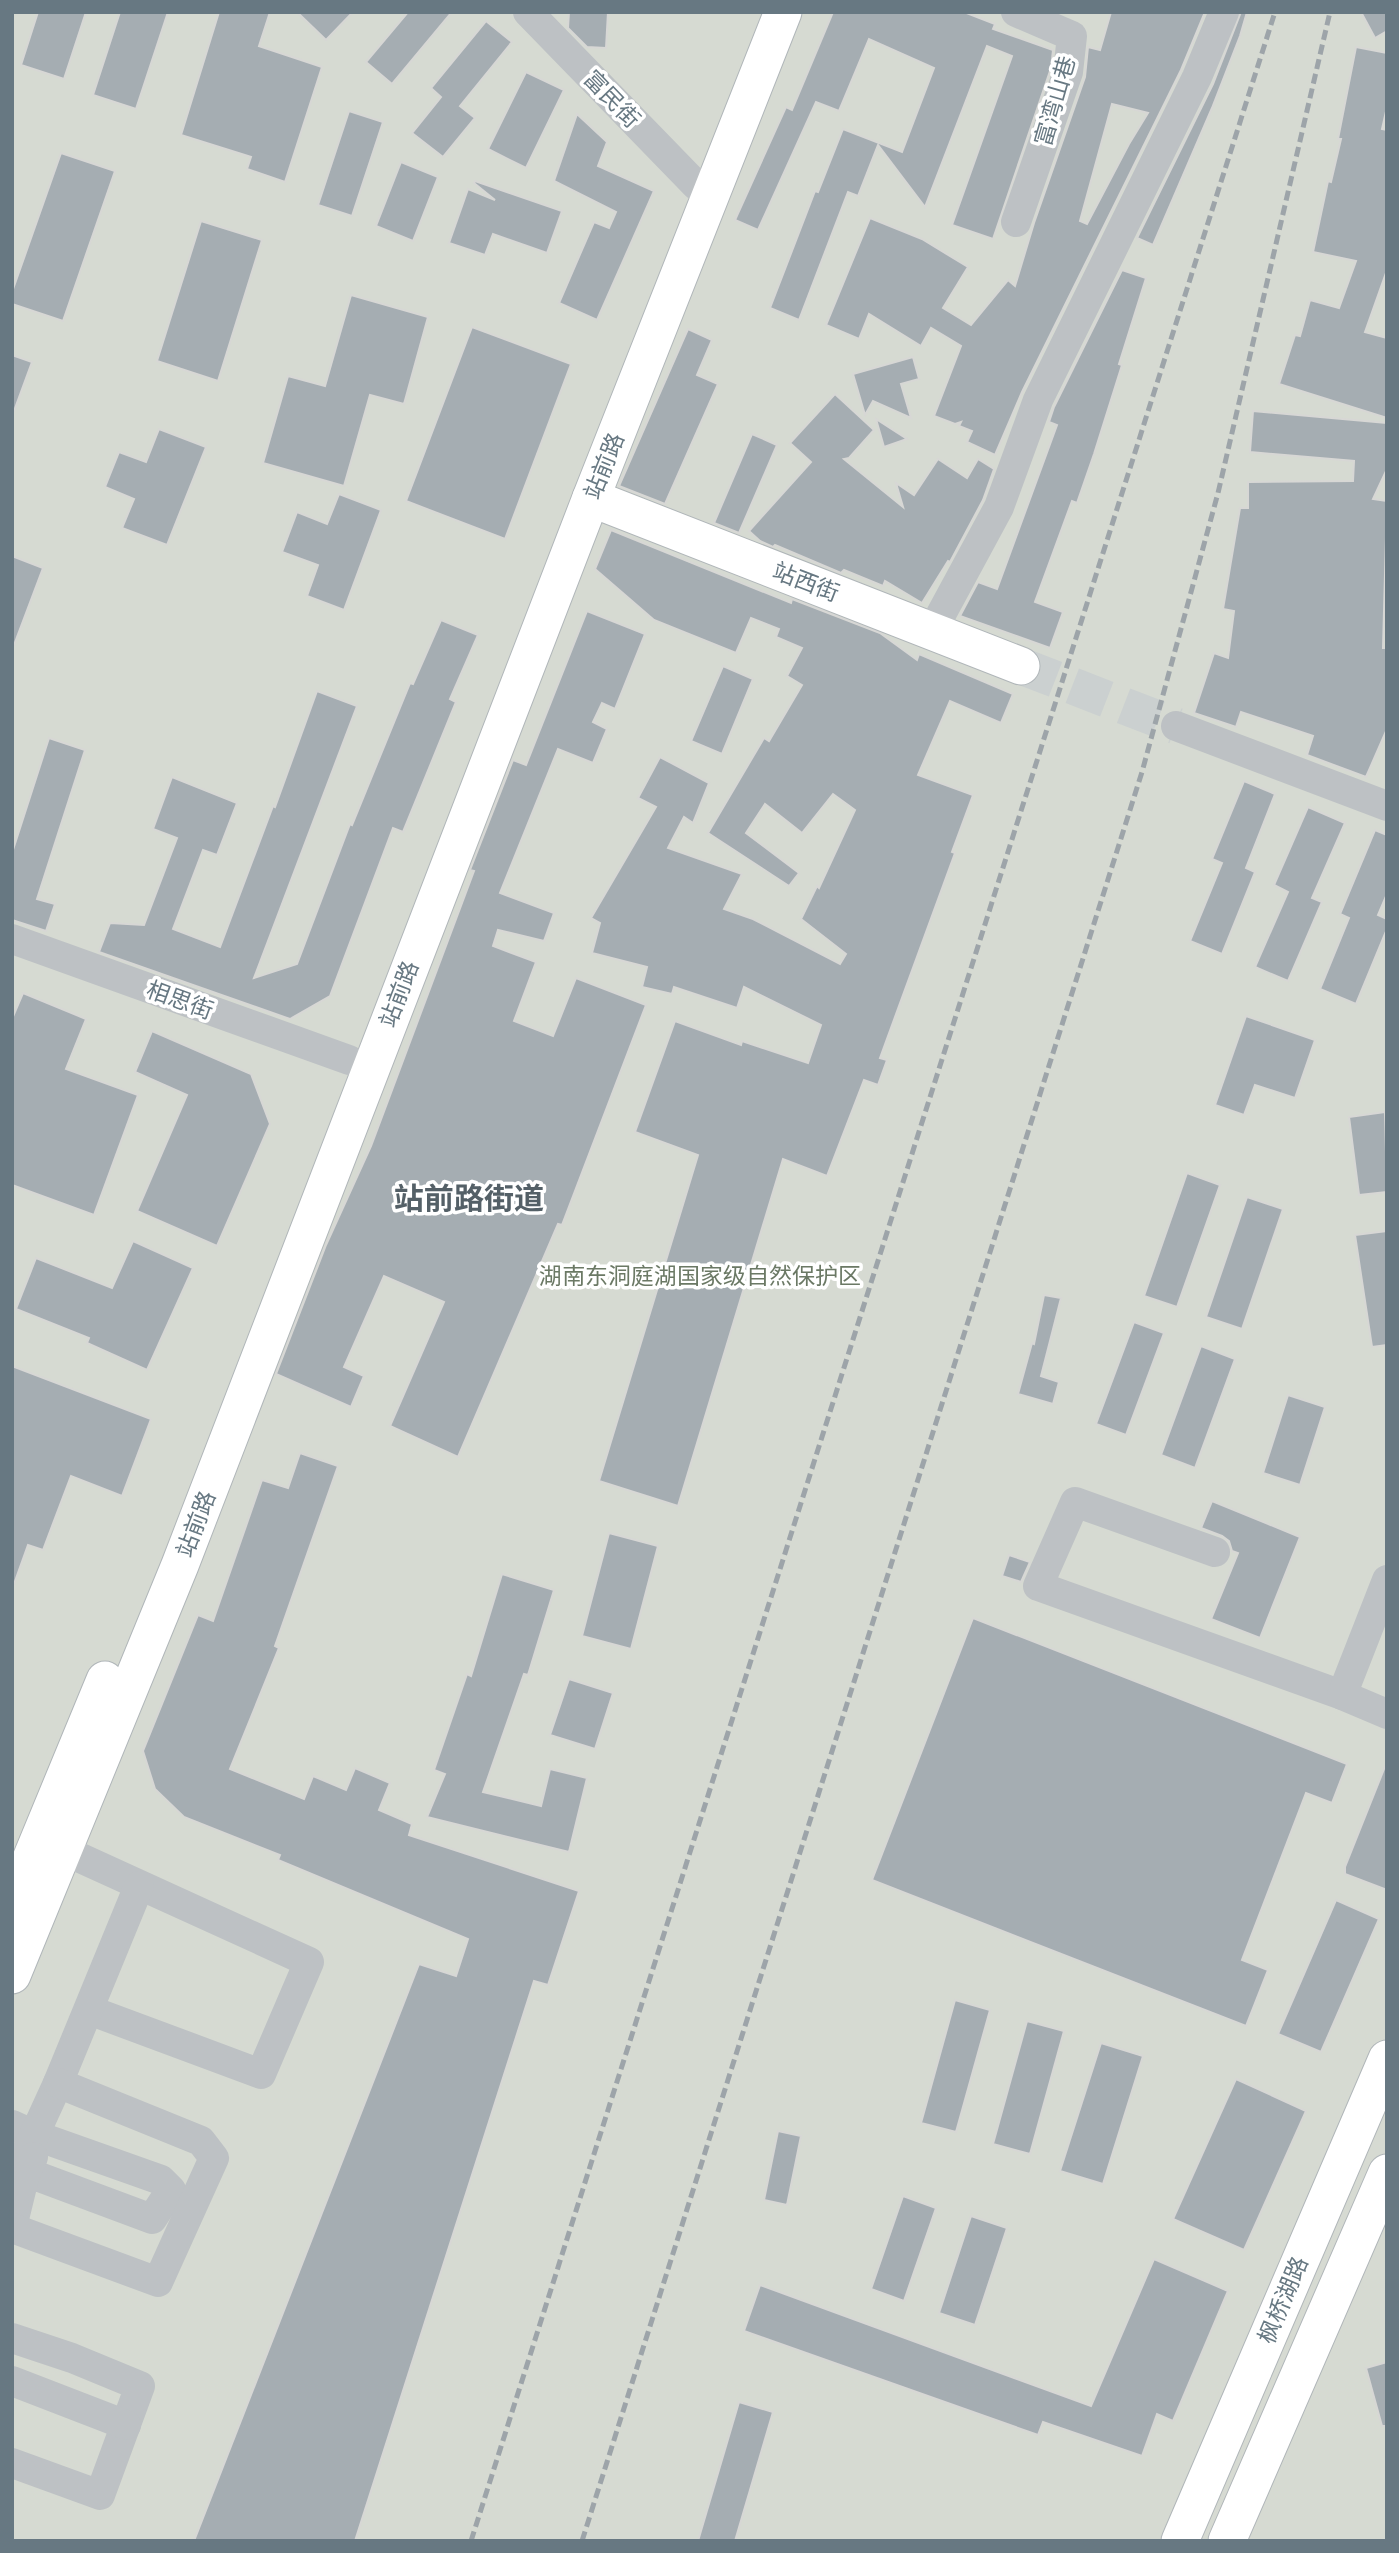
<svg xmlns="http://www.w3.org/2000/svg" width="1399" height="2553" font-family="'Fira Sans','Noto Sans SC',sans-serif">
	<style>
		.green { fill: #d6dad2 }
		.building { fill: #a5adb2; stroke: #d7d7d5; stroke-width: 2; fill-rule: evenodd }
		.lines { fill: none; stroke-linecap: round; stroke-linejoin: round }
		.major-tunnel { stroke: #cbd0d0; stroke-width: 37; stroke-dasharray: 37 18; stroke-linecap: butt }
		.major-casing { stroke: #b0b6b9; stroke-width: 39 }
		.minor { stroke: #bdc1c4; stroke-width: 30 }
		.major { stroke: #fff; stroke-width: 37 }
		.rail { stroke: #9da4a9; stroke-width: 5; stroke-dasharray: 10 5; stroke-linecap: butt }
		.labels { text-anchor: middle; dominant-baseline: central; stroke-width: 7; stroke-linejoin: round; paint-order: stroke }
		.street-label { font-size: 23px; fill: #677882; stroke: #fff }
		.park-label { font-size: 23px; fill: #6b7965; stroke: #fff }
		.district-label { font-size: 30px; font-weight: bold; fill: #546067; stroke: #fff }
	</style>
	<rect width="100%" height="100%" fill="#f6f5f2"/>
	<rect class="green" x="12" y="12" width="1375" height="2529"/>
	<g class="building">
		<polygon points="38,12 86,12 64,79 21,65"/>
		<polygon points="120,12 168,12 136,109 93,95"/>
		<polygon points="219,12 270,12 259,46 322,67 285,182 247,169 251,157 181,135"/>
		<polygon points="297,12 353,12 326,40"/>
		<polygon points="408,12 452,12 392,84 366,62"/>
		<polygon points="569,12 608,12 606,48 587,47 568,28"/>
		<polygon points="833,12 964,12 995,24 993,29 1053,50 1051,68 993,239 952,225 1012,56 987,46 925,207 878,145 858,196 848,192 799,320 770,308 815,191 818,192 843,129 902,152 934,68 869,39 839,111 816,102 758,230 735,220 786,107 792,110"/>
		<path d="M 1111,12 L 1205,12 L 1181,70 L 1022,392 L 995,455 L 967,442 L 972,431 L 959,426 L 961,422 L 955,424 L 934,416 L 961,346 L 931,328 L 921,346 L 869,314 L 859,339 L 826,325 L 870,218 L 922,239 L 968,267 L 943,308 L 971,325 L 1008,280 L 1015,286 L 1034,223 L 1085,77 L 1088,47 L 1100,50 ZM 1112,104 L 1148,113 L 1129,144 L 1087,224 L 1080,221 Z"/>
		<polygon points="1241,12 1247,12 1240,36 1212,108 1153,245 1137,238 1213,84"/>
		<polygon points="1361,12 1387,12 1387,31 1375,38"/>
		<polygon points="486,21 512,42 460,106 475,118 443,157 412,133 441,97 431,88"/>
		<polygon points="1356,47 1387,53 1387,107 1382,129 1387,130 1387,270 1365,332 1387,338 1387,418 1279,384 1295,335 1300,336 1310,300 1339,308 1356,261 1313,252 1328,181 1331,182 1341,139 1338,139"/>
		<polygon points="526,72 564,90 526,168 488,149"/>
		<polygon points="349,111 383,122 352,216 318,205"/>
		<polygon points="577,114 607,142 598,166 654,191 597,320 559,303 594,222 609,228 616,212 554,181"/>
		<polygon points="61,153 115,171 63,321 12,304 12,292"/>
		<polygon points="401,162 438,177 413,241 376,226"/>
		<polygon points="475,181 562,211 547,253 493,234 485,255 449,243 468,189 495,200 474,183"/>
		<polygon points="201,221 262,240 218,381 157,361"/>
		<polygon points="1122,270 1146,278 1119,364 1122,365 1094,454 1077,503 1072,501 1035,602 1063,612 1050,648 960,616 978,582 997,589 1057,425 1049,422 1054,407"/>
		<polygon points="351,295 428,317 404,404 370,395 344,486 263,463 288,376 325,386"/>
		<polygon points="472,327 571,364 505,539 406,501"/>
		<polygon points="688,329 712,340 697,375 718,384 665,504 619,486"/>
		<polygon points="12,355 32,362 14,411 12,411"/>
		<polygon points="913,357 919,379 901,384 911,418 873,401 865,415 853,374"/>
		<polygon points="835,394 874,430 849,458 844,459 903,507 896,483 914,495 938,459 967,478 978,459 994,469 983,500 950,562 948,561 922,603 885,581 883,586 844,570 841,573 775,545 773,547 760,541 749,531 811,462 790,443"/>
		<polygon points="1253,411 1387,423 1387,469 1373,499 1387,501 1383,648 1387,648 1387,729 1366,777 1307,755 1313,736 1241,712 1236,727 1194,713 1214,653 1228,658 1234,611 1223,609 1240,508 1248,508 1248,482 1353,481 1354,461 1250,452"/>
		<polygon points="876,419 907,439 884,447"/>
		<polygon points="159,429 206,447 167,545 122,528 134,499 105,487 119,452 146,462"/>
		<polygon points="752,434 777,445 739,533 714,523"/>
		<polygon points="339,494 381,510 344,610 307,596 318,565 282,552 297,512 327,524"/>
		<polygon points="611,530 791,603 792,599 880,633 917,660 919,654 1013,694 1001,723 950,701 918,775 973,795 952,852 955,853 880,1058 887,1060 878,1085 864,1080 827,1176 783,1159 678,1506 599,1481 698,1155 635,1132 675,1021 741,1045 742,1041 808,1063 821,1025 744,987 737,1008 674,987 672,994 642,987 647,967 592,953 600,923 591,918 656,807 638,798 660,757 709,783 693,823 684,817 668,848 742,874 724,909 753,919 840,964 846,954 801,919 817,886 819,888 855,810 833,794 802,833 765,804 746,833 799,873 789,886 708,833 764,738 769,741 802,685 787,676 802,648 776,637 779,629 751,618 736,653 654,620 595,569"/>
		<polygon points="12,556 43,568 14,645 12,645"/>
		<polygon points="587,611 645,634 615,709 602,703 593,722 607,729 593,763 558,749 500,893 554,913 544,941 498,930 493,946 536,962 514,1021 553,1036 576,978 646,1005 562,1225 558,1224 458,1457 390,1426 444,1302 384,1276 344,1367 364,1376 351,1407 276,1374 326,1245 371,1146 474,871 470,870 513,760 526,765"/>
		<polygon points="441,620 478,635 450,699 456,702 403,832 393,828 330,996 290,1019 99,952 110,923 144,925 177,838 153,829 172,777 237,803 217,855 203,850 173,929 220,947 273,806 275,807 317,691 357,706 254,978 297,964 350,824 352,825 410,683 413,684"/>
		<polygon points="723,666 753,679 722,754 691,741"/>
		<polygon points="49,738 85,750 37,899 55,904 46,931 12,920 12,853"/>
		<polygon points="1244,781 1275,794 1246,868 1255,872 1222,954 1190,941 1222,863 1212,859"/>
		<polygon points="1308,807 1345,823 1312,898 1322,902 1288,981 1255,967 1288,892 1274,885"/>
		<polygon points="1375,830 1387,835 1387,894 1378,915 1387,919 1387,929 1356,1004 1320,989 1349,918 1340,914"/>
		<polygon points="23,993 86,1019 66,1069 138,1095 94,1215 12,1185 12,1019"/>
		<polygon points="1246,1016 1315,1040 1295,1098 1255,1085 1244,1115 1215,1105"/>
		<polygon points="152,1031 251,1074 270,1124 217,1246 137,1211 187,1095 135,1072"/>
		<polygon points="1385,1112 1387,1192 1359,1195 1349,1117"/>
		<polygon points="1187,1173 1220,1185 1177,1307 1144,1296"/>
		<polygon points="1247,1197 1283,1209 1242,1329 1206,1317"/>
		<polygon points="1387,1231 1387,1345 1372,1347 1355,1235"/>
		<polygon points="133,1241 193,1268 147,1370 87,1343 89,1338 16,1309 36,1258 112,1288"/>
		<polygon points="1044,1295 1061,1298 1041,1376 1059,1382 1053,1404 1018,1394 1032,1343 1034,1344"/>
		<polygon points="1134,1322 1164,1333 1126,1435 1096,1424"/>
		<polygon points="1201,1346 1235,1359 1195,1468 1161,1455"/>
		<polygon points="12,1366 151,1419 122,1496 71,1476 43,1550 28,1545 14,1584 12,1583"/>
		<polygon points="1288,1395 1325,1407 1300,1485 1263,1473"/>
		<polygon points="300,1453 338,1466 275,1646 279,1648 230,1769 304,1799 313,1776 346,1790 355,1768 390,1783 379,1810 412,1824 409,1835 579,1891 548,1985 534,1981 355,2541 194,2541 419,1964 456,1976 468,1939 278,1860 280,1855 184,1817 155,1789 143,1751 198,1615 213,1621 262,1480 288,1488"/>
		<polygon points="1212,1501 1300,1537 1260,1638 1211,1619 1238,1553 1232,1551 1229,1541 1222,1536 1201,1528"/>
		<polygon points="609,1533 658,1546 631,1649 582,1636"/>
		<polygon points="1009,1555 1030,1562 1021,1582 1002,1576"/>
		<polygon points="502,1574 554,1590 528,1675 524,1674 483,1792 541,1806 550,1769 587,1778 569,1852 427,1817 445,1774 434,1770 467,1674 471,1676"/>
		<polygon points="973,1618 1347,1764 1332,1803 1306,1793 1242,1960 1268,1970 1246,2026 872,1880"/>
		<polygon points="569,1679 613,1693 595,1749 550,1735"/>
		<polygon points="1386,1764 1387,1764 1387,1890 1345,1874 1345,1867"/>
		<polygon points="1336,1900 1379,1919 1321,2052 1278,2034"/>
		<polygon points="955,2000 990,2010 956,2132 921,2123"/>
		<polygon points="1027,2021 1064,2031 1030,2154 993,2144"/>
		<polygon points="1101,2043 1143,2056 1103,2184 1060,2171"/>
		<polygon points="1236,2079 1306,2111 1244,2250 1173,2219"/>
		<polygon points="778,2131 801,2136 787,2205 764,2200"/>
		<polygon points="903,2196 936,2208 904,2301 871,2289"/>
		<polygon points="971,2216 1007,2228 975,2325 939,2313"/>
		<polygon points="1154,2259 1228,2291 1173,2421 1157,2414 1142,2456 1043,2422 1038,2435 744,2331 760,2285 1091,2406"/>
		<polygon points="1387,2362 1387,2426 1382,2426 1366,2368"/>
		<polygon points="739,2402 773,2412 735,2541 698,2541"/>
	</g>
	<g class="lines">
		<polyline class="major-tunnel" points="1021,666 1176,726"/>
		<g class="major-casing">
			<g id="major">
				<polyline points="591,498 1021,666"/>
				<polyline points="12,1905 105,1680"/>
				<polyline points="12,1975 180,1565 591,498 783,12"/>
				<polyline points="1180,2541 1387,2059"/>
				<polyline points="1227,2541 1387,2173"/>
			</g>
		</g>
		<g class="minor">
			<polyline points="528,12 696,185"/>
			<polyline points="1016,222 1068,72 1072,36 1016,12"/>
			<polyline points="932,631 999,507 1038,400 1197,77 1224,12"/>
			<polyline points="1176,726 1387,806"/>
			<polyline points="12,939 349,1060"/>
			<polyline points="1215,1552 1075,1502 1038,1586 1342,1695"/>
			<polyline points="1387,1580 1342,1695 1387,1714"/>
			<polyline points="63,1850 309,1962 261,2074 89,2010"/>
			<polyline points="12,2125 34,2135 161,2180 171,2190 152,2219 42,2178 12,2171"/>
			<polyline points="26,2153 58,2083 139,1886"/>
			<polyline points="12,2227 25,2174 33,2157"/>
			<polyline points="12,2228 158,2282 214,2158 201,2141 58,2083"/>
			<polyline points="12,2338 72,2358 140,2386 100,2495 12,2463"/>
			<polyline points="12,2381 126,2425"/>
		</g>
		<use href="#major" class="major"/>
		<g class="rail">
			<polyline points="471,2541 1275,12"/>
			<polyline points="582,2541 1142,772 1218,493 1330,12"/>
		</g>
	</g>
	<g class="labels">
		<g class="street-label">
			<text transform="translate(612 99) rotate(46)">富民街</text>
			<text transform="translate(1055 101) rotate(-74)">富湾山巷</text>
			<text transform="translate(604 466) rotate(-68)">站前路</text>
			<text transform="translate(806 582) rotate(21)">站西街</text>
			<text transform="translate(399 994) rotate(-69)">站前路</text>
			<text transform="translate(180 1000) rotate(20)">相思街</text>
			<text transform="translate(196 1524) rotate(-69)">站前路</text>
			<text transform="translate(1283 2300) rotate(-67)">枫桥湖路</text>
		</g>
		<g class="park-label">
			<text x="700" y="1276">湖南东洞庭湖国家级自然保护区</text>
		</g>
		<g class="district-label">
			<text x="469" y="1199">站前路街道</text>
		</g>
	</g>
	<rect width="1399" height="2553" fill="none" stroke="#677882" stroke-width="28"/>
</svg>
